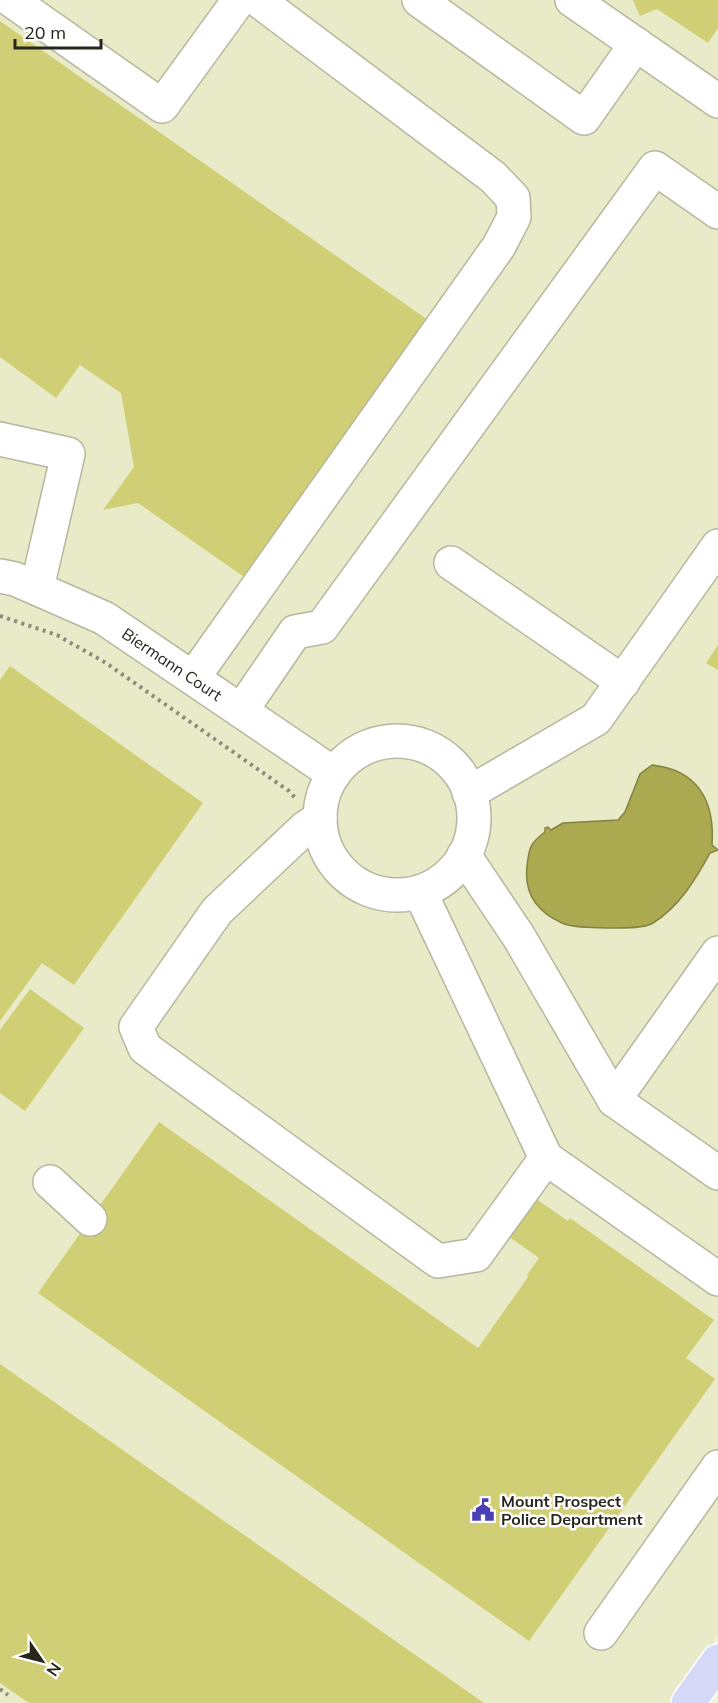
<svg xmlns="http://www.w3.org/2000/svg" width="718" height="1703" font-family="Mulish,sans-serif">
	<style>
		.built { fill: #e9eac8 }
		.water { fill: #abaa50; stroke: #838241; stroke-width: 1.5 }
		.building { fill: #d0cf75 }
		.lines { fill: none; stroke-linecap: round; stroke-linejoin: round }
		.minor-casing { stroke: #b6b79e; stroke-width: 36 }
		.major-casing { stroke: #fff; stroke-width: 36 }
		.path { stroke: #8b8b7a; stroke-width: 4; stroke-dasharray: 3 4.5; stroke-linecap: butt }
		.minor { stroke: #fff; stroke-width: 33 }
		.major { stroke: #d6d8f7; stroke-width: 33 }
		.labels { text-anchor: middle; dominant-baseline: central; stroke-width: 5; stroke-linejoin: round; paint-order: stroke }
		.street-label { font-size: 16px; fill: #26261d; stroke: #fff }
		.poi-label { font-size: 16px; font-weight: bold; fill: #26261d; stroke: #fff; text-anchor: start }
	</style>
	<rect width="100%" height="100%" fill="#f3f3d9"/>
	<polygon class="built" points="0,0 718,0 718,1636 670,1703 0,1703"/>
	<path class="water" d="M 652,765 C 698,770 715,801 712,845 L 718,850 L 710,853 C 696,879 679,907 653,923 C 643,929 623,928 612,928 C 597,927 576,929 562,923 C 537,912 524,893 527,866 C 529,848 530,843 545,832 L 545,828 L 548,827 L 551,830 L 563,823 L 618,820 L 625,812 L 640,774 Z"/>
	<g class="building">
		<polygon points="633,0 718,0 718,28 708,43 657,9 640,16"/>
		<polygon points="0,21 428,320 247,579 138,503 103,510 134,467 121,393 80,365 56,398 0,357"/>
		<polygon points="718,645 718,670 706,663"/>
		<polygon points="10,666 203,803 74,985 42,963 0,1021 0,680"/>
		<polygon points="30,989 84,1028 25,1111 0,1093 0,1030"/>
		<polygon points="159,1122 478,1348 528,1277 527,1275 539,1258 505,1234 532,1196 568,1221 570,1218 714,1320 686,1358 715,1379 529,1641 38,1293"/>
		<polygon points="0,1364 484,1703 29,1703 0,1683"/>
	</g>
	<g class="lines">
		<g class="minor-casing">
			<g id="minor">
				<polyline points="11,0 162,106 239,0"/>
				<polyline points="419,0 584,118 636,44"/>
				<polyline points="572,0 718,101"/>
				<polyline points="0,439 68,454 37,588"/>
				<polyline points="451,563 623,682"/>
				<polyline points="0,576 15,579 104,618 334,774"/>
				<polyline points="193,678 499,246 514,217 513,198 493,177 258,0"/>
				<polyline points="241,711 295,632 322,627 655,168 718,212"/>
				<circle cx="397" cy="818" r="77"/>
				<polyline points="469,793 596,719 718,546"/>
				<polyline points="320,818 305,828 217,911 136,1027 145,1048 438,1261 476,1255 546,1158 420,892"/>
				<polyline points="464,855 519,937 614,1100 718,1173"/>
				<polyline points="614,1100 718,953"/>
				<polyline points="546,1158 718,1279"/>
				<polyline points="50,1182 90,1219"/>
				<polyline points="601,1633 718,1467"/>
			</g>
		</g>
		<g class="major-casing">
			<polyline id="major" points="688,1703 718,1661"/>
		</g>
		<g class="path">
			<polyline points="0,616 57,635 106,663 289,791 296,799"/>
			<polyline points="0,1689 8,1695"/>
		</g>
		<use href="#minor" class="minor"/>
		<use href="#major" class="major"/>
	</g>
	<defs>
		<g id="civic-bare" transform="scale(1.8)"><path d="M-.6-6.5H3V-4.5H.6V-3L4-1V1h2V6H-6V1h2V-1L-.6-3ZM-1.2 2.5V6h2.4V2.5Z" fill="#4a3fb5" stroke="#fff" stroke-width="2.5" paint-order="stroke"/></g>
	</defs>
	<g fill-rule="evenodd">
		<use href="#civic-bare" x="483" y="1510"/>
	</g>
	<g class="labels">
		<g class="street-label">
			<text transform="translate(172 664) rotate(34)">Biermann Court</text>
		</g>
		<g class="poi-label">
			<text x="501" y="1501">Mount Prospect<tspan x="501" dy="18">Police Department</tspan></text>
		</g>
	</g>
	<g transform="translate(42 1661) rotate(125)" stroke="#ffffff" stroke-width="4.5" paint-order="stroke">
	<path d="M0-4.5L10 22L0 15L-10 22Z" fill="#26261d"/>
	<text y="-9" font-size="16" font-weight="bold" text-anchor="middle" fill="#26261d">N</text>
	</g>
	<path d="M15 39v9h86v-9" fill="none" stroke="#26261d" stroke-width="3"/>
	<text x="24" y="39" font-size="18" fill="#26261d" stroke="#ffffff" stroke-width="4.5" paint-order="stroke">20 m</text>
</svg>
